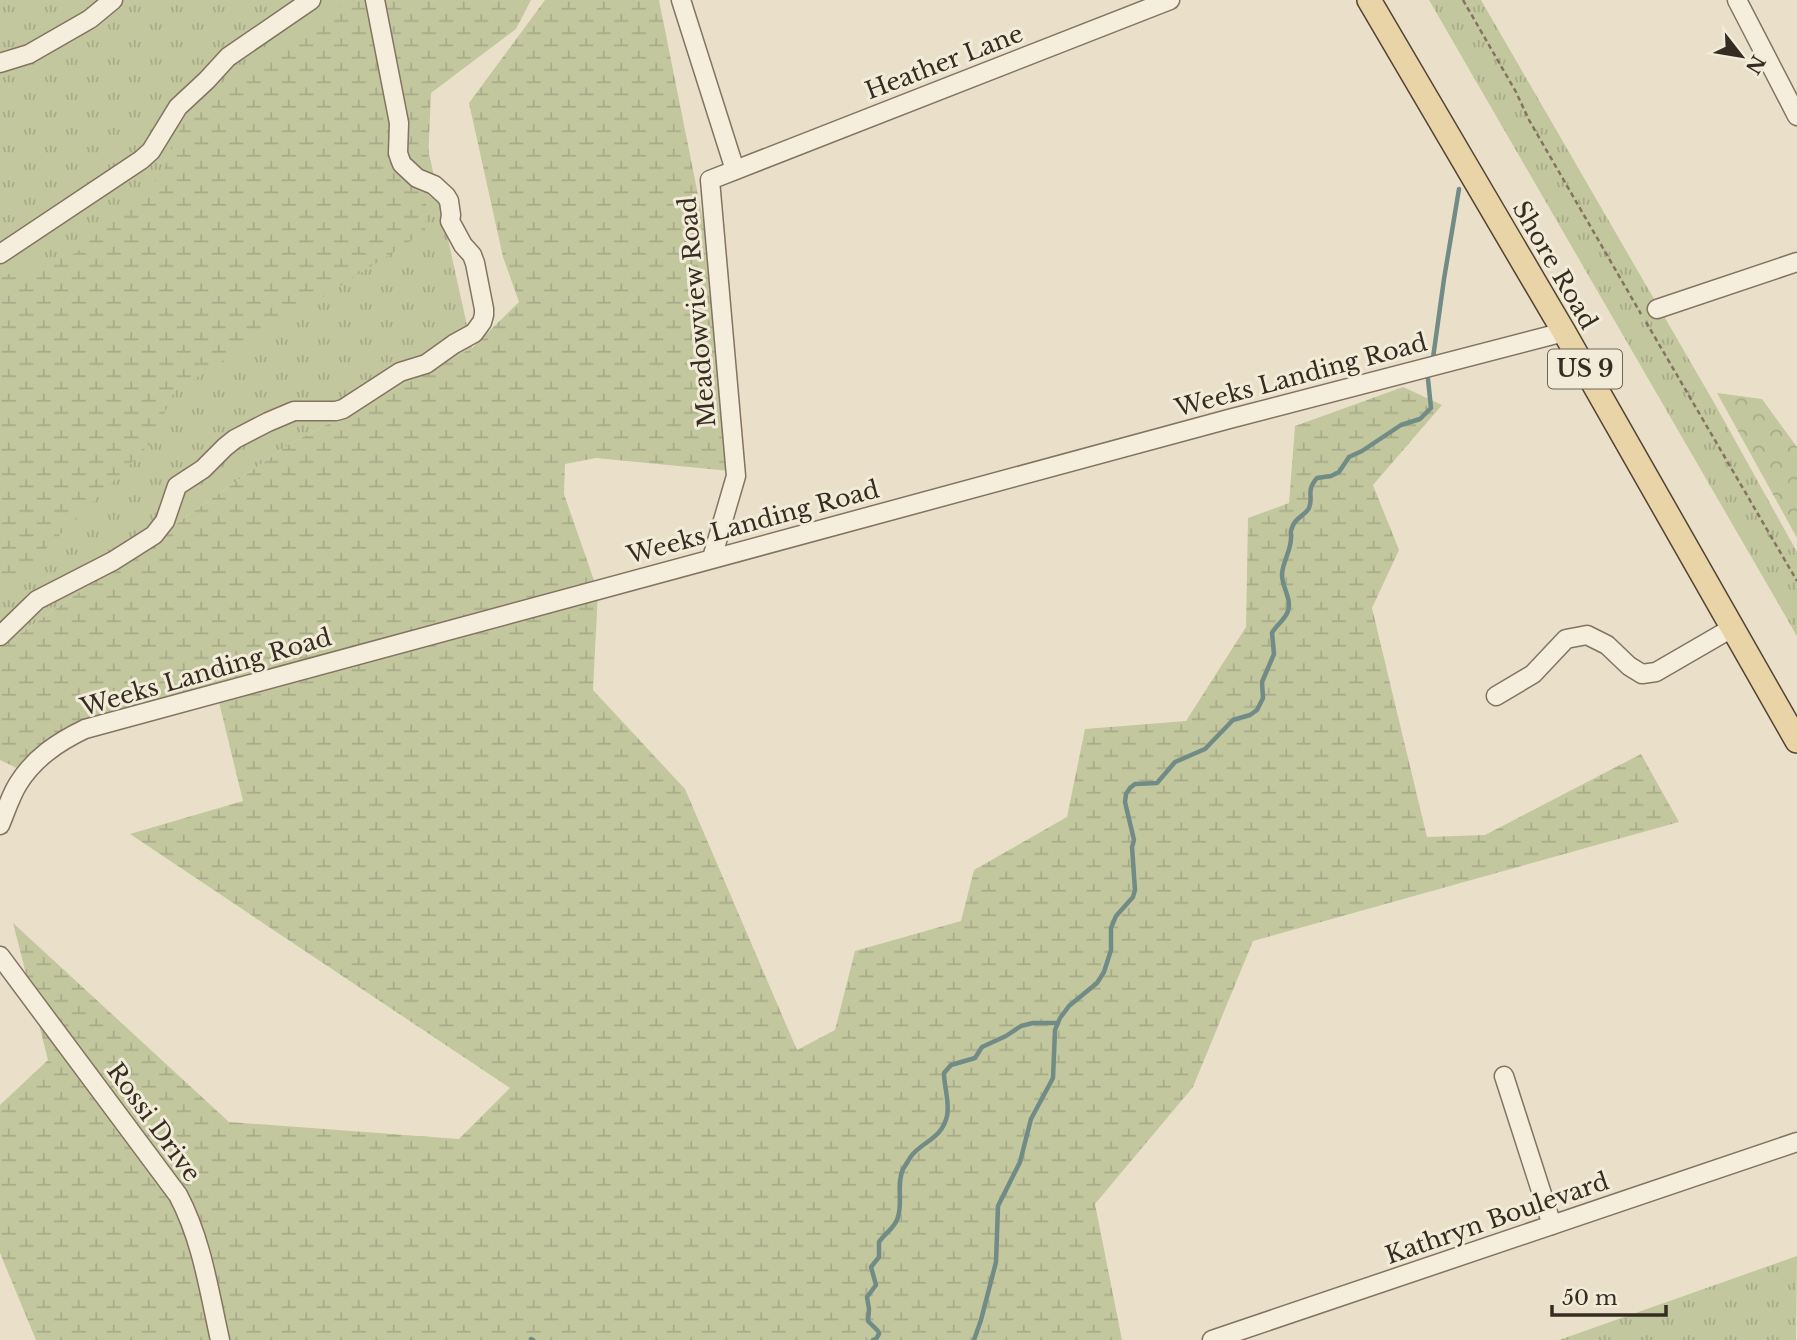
<svg xmlns="http://www.w3.org/2000/svg" width="1797" height="1340" font-family="'Libre Baskerville',serif">
	<style>
		.grass { fill: url(#grass-tufts) }
		.forest { fill: url(#forest-crowns) }
		.wetland { fill: url(#wetland-marsh) }
		.lines { fill: none; stroke-linecap: round; stroke-linejoin: round }
		.stream { stroke: #718c86; stroke-width: 4.5 }
		.minor-casing { stroke: #847360; stroke-width: 21 }
		.major-casing { stroke: #534233; stroke-width: 26 }
		.path { stroke: #847360; stroke-width: 2.5; stroke-dasharray: 5 3.5; stroke-linecap: butt }
		.minor { stroke: #f5eedc; stroke-width: 18 }
		.major { stroke: #e8d4a6; stroke-width: 23 }
		.labels { text-anchor: middle; dominant-baseline: central; stroke-width: 6; stroke-linejoin: round; paint-order: stroke }
		.shield { fill: #f2ebd8; stroke: #6e6559; stroke-width: 2 }
		.shield-label { font-size: 23px; font-weight: bold; fill: #362c22 }
		.street-label { font-size: 24px; fill: #362c22; stroke: #f2ebd8 }
	</style>
	<defs>
		<pattern id="grass-tufts" width="24" height="20" patternUnits="userSpaceOnUse" patternTransform="scale(1.75)"><rect width="24" height="20" fill="#c2c79e"/><path d="M3 7l-1-3M5 7V3M7 7l1-3M15 17l-1-3M17 17v-4M19 17l1-3" fill="none" stroke="#a7ab88"/></pattern>
		<pattern id="forest-crowns" width="20" height="18" patternUnits="userSpaceOnUse" patternTransform="scale(1.75)"><rect width="20" height="18" fill="#c2c79e"/><path d="M2 6a3 3 0 1 1 6 0M12 15a3 3 0 1 1 6 0" fill="none" stroke="#a7ab88"/></pattern>
		<pattern id="wetland-marsh" width="20" height="14" patternUnits="userSpaceOnUse" patternTransform="scale(1.75)"><rect width="20" height="14" fill="#c2c79e"/><path d="M1 5h8M5 5V1M11 12h8M15 12V8" fill="none" stroke="#a7ab88"/></pattern>
	</defs>
	<rect width="100%" height="100%" fill="#eae0c9"/>
	<g class="grass">
		<polygon points="0,0 513,0 413,81 472,348 288,445 0,648"/>
		<polygon points="1429,0 1481,0 1716,406 1797,552 1797,636"/>
		<polygon points="1797,1256 1796,1340 1559,1340"/>
	</g>
	<polygon class="forest" points="1717,393 1762,399 1797,447 1797,538"/>
	<g class="wetland">
		<polygon points="350,0 531,0 516,29 431,93 425,232 174,392 152,442 0,595 0,277 76,253 162,174 186,114"/>
		<polygon points="545,0 659,0 712,265 730,471 596,458 565,464 564,494 598,592 593,690 685,789 797,1050 835,1030 855,951 961,921 974,870 1067,817 1085,729 1186,721 1246,627 1248,518 1289,503 1295,426 1403,387 1442,405 1373,485 1399,550 1372,608 1427,837 1485,835 1641,754 1679,822 1253,941 1193,1087 1095,1204 1122,1340 36,1340 0,1253 0,1105 48,1060 13,923 229,1122 459,1139 510,1088 130,834 243,801 217,694 79,722 21,770 0,760 0,648 288,445 472,348 519,302 503,257 469,103"/>
	</g>
	<g class="lines">
		<g class="stream">
			<polyline points="1433,358 1444,279 1459,189"/>
			<polyline points="531,1339 533,1340"/>
			<path d="M 873,1340 L 876,1339 L 879,1334 L 878,1331 L 868,1321 L 869,1309 L 867,1297 L 876,1285 L 871,1267 L 879,1257 L 879,1242 C 885,1233 896,1227 898,1217 C 903,1201 896,1185 903,1169 C 906,1165 909,1159 912,1155 C 924,1141 942,1138 947,1116 C 950,1102 944,1087 944,1073 L 951,1065 L 975,1058 L 982,1047 L 1006,1036 L 1021,1026 L 1033,1023 L 1058,1023"/>
			<path d="M 974,1340 L 981,1320 L 996,1262 L 998,1206 L 1020,1162 L 1031,1119 L 1053,1078 L 1055,1030 L 1060,1018 L 1069,1006 L 1097,983 L 1104,972 L 1111,950 L 1111,928 L 1116,916 L 1133,897 L 1135,890 L 1132,847 L 1134,840 L 1125,802 L 1126,794 L 1130,788 L 1135,784 L 1157,783 L 1175,762 L 1205,749 L 1233,720 L 1250,715 L 1257,710 L 1263,698 L 1262,682 L 1274,654 L 1272,633 C 1276,625 1285,620 1288,611 C 1292,599 1282,587 1282,575 C 1282,563 1291,551 1291,538 C 1292,531 1289,535 1292,528 C 1294,518 1305,516 1309,508 C 1314,496 1305,492 1317,478 L 1331,476 L 1339,472 L 1349,457 L 1362,451 L 1401,425 L 1420,419 L 1431,408 L 1428,379"/>
		</g>
		<g class="minor-casing">
			<g id="minor">
				<polyline points="681,0 735,170"/>
				<polyline points="1737,0 1797,116"/>
				<polyline points="0,63 29,54 90,19 113,0"/>
				<polyline points="0,254 141,160 151,151 178,107 207,80 228,57 311,0"/>
				<polyline points="1657,309 1797,262"/>
				<polyline points="712,558 736,476 710,180 1170,0"/>
				<polyline points="0,636 37,600 113,561 154,535 165,521 177,486 203,469 225,447 235,439 268,422 294,411 336,411 343,409 400,372 426,364 454,344 474,333 482,322 484,315 484,309 475,263 472,255 463,245 450,221 451,215 449,201 446,196 434,185 417,178 402,164 400,159 398,153 399,123 375,0"/>
				<polyline points="1496,696 1533,674 1566,639 1587,635 1607,645 1629,666 1642,674 1656,672 1732,628"/>
				<path d="M 0,825 C 6,811 10,797 18,784 C 34,758 58,742 85,729 L 1229,419 L 1564,332"/>
				<path d="M 0,956 L 178,1195 C 202,1240 209,1291 220,1340"/>
				<polyline points="1504,1076 1552,1225"/>
				<polyline points="1212,1340 1797,1142"/>
			</g>
		</g>
		<g class="major-casing">
			<polyline id="major" points="1369,0 1564,332 1797,741"/>
		</g>
		<g class="path">
			<polyline points="1463,0 1516,92 1529,120 1641,314"/>
			<polyline points="1646,322 1797,581"/>
		</g>
		<use href="#minor" class="minor"/>
		<use href="#major" class="major"/>
	</g>
	<g class="labels">
		<rect class="shield" x="1548" y="349.5" width="74" height="39" rx="5"/>
		<g class="shield-label">
			<text x="1585" y="369">US 9</text>
		</g>
		<g class="street-label">
			<text transform="translate(944 62) rotate(-21)">Heather Lane</text>
			<text transform="translate(1555 265) rotate(60)">Shore Road</text>
			<text transform="translate(697 312) rotate(-95)">Meadowview Road</text>
			<text transform="translate(1301 375) rotate(-15)">Weeks Landing Road</text>
			<text transform="translate(753 522) rotate(-15)">Weeks Landing Road</text>
			<text transform="translate(206 672) rotate(-16)">Weeks Landing Road</text>
			<text transform="translate(154 1122) rotate(54)">Rossi Drive</text>
			<text transform="translate(1497 1218) rotate(-19)">Kathryn Boulevard</text>
		</g>
	</g>
	<g transform="translate(1741 56) rotate(121)" stroke="#f2ebd8" stroke-width="5" paint-order="stroke">
	<path d="M0-5L12 26L0 18L-12 26Z" fill="#362c22"/>
	<text y="-10" font-size="19" font-weight="bold" text-anchor="middle" fill="#362c22">N</text>
	</g>
	<path d="M1552 1305v10h114v-10" fill="none" stroke="#362c22" stroke-width="3.5"/>
	<text x="1562" y="1305" font-size="21" fill="#362c22" stroke="#f2ebd8" stroke-width="5" paint-order="stroke">50 m</text>
</svg>
